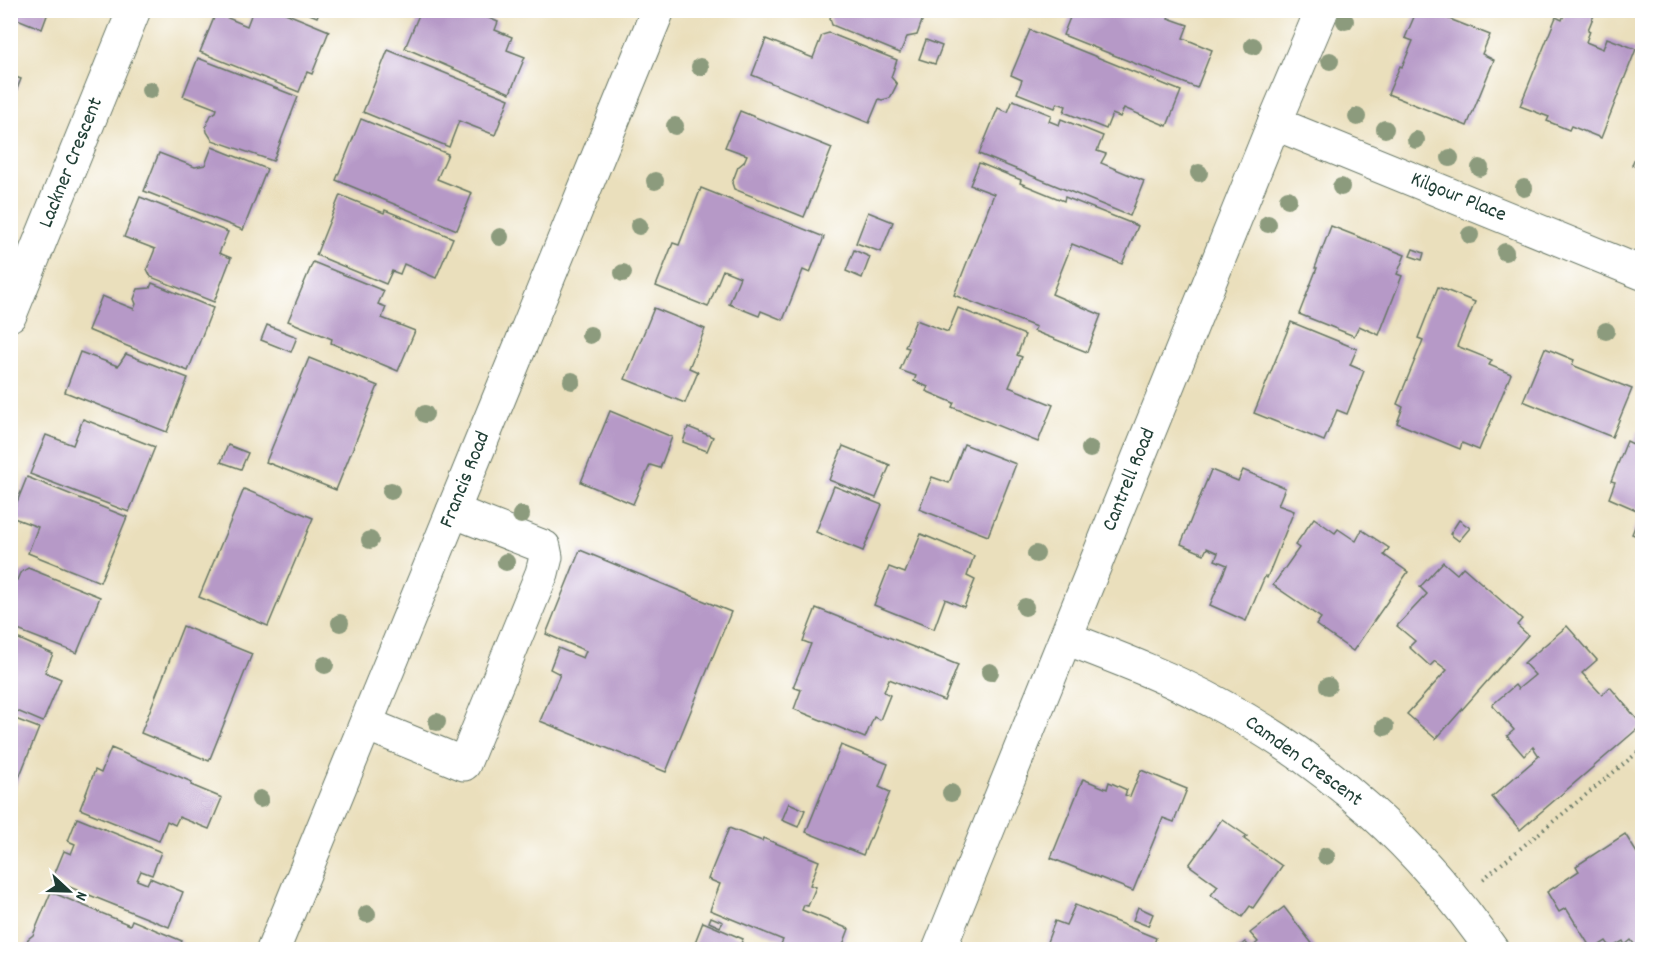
<svg xmlns="http://www.w3.org/2000/svg" width="1653" height="960" font-family="Dekko,sans-serif">
	<style>
		.building { fill: #b699c7 }
		.lines { fill: none; stroke-linecap: round; stroke-linejoin: round }
		.minor-casing { stroke: #667664; stroke-width: 35 }
		.path { stroke: #667664; stroke-width: 4; stroke-dasharray: 1.5 4.5; stroke-linecap: butt }
		.minor { stroke: #fff; stroke-width: 33 }
		.tree { fill: #8c9b7d }
		.labels { text-anchor: middle; dominant-baseline: central; stroke-width: 6; stroke-linejoin: round; paint-order: stroke }
		.street-label { font-size: 21px; fill: #1f3d34; stroke: #fff }
	</style>
	<rect width="100%" height="100%" fill="#fff"/>
	<filter id="ink" filterUnits="userSpaceOnUse"><feTurbulence type="fractalNoise" baseFrequency=".0167" numOctaves="2"/><feDisplacementMap in="SourceGraphic" scale="12" xChannelSelector="R" yChannelSelector="G"/><feConvolveMatrix kernelMatrix="1 2 1 2 8 2 1 2 1" color-interpolation-filters="sRGB"/></filter>
	<filter id="wash" filterUnits="userSpaceOnUse"><feTurbulence type="fractalNoise" baseFrequency=".008" numOctaves="4" result="noise"/><feDisplacementMap in="SourceGraphic" scale="24" xChannelSelector="R" yChannelSelector="G"/><feGaussianBlur stdDeviation="1.35" result="paint"/><feColorMatrix in="noise" values="0 0 0 0 0 0 0 0 0 0 0 0 0 0 0 0 0 1.4 0 .05"/><feComposite in="paint" operator="in"/></filter>
	<g filter="url(#wash)">
		<rect width="100%" height="100%" fill="#eadfbc"/>
		<g id="blocks">
			<g class="building">
				<polygon points="10,10 49,10 42,29 10,16"/>
				<polygon points="253,10 278,10 329,31 312,74 307,72 299,92 200,52 216,13 247,26"/>
				<polygon points="300,10 320,10 317,17"/>
				<polygon points="421,10 470,10 498,22 495,30 512,37 507,50 525,57 510,93 405,48"/>
				<polygon points="833,10 915,10 914,13 918,14 922,21 917,35 907,37 900,53 832,25 830,18"/>
				<polygon points="1073,10 1171,10 1168,18 1188,25 1183,38 1212,50 1197,88 1063,35"/>
				<polygon points="1417,10 1440,10 1449,14 1447,18 1490,35 1482,54 1494,60 1467,126 1388,94 1400,66 1402,67 1413,41 1405,38"/>
				<polygon points="1477,10 1496,10 1493,17"/>
				<polygon points="1566,10 1596,10 1588,30 1590,31 1586,42 1603,49 1607,38 1636,49 1601,138 1571,126 1569,130 1547,121 1549,117 1520,106 1556,17 1562,20"/>
				<polygon points="1030,30 1181,91 1167,126 1124,108 1120,117 1112,114 1106,129 1064,112 1066,106 1057,103 1055,108 1017,93 1022,80 1011,75"/>
				<polygon points="829,33 897,60 891,77 897,84 890,98 882,100 879,99 869,123 752,75 766,39 813,58 822,35"/>
				<polygon points="926,40 942,46 935,64 919,59"/>
				<polygon points="388,50 509,99 495,135 459,121 449,147 363,112"/>
				<polygon points="198,58 298,97 273,161 212,140 207,132 206,126 211,115 216,112 217,109 183,96"/>
				<polygon points="10,75 21,79 11,104 10,104"/>
				<polygon points="1013,100 1051,115 1049,121 1059,125 1061,119 1103,136 1097,151 1106,154 1101,163 1144,181 1130,216 979,154 998,108 1008,112"/>
				<polygon points="740,111 832,148 804,217 734,189 732,183 738,167 744,162 747,155 725,147"/>
				<polygon points="361,119 448,154 437,179 472,193 457,230 336,180"/>
				<polygon points="1642,139 1642,169 1632,165"/>
				<polygon points="212,147 267,169 243,230 144,191 159,153 195,167 205,165"/>
				<polygon points="979,163 1021,180 1020,183 1064,201 1065,197 1138,226 1122,264 1072,244 1052,294 1101,315 1087,352 1034,331 1036,327 954,295 994,194 970,185"/>
				<polygon points="701,188 824,237 810,273 803,270 783,320 761,311 759,316 729,304 740,277 723,270 708,307 656,286 673,243 679,245"/>
				<polygon points="340,195 384,213 385,210 453,238 436,278 404,264 400,274 392,271 386,284 316,255"/>
				<polygon points="140,197 228,232 219,253 231,258 214,302 151,277 147,269 155,249 124,237"/>
				<polygon points="868,212 893,222 881,252 856,243"/>
				<polygon points="1331,226 1405,255 1397,274 1402,276 1379,335 1359,326 1354,336 1299,314 1317,268 1315,268"/>
				<polygon points="1413,249 1424,253 1422,260 1410,256"/>
				<polygon points="854,250 870,257 862,278 846,271"/>
				<polygon points="313,262 384,291 378,304 386,307 382,318 415,331 398,371 331,343 332,339 288,321"/>
				<polygon points="152,283 213,308 188,371 88,330 102,296 134,309 136,304 134,299 138,289 150,288"/>
				<polygon points="1438,287 1475,302 1457,346 1492,360 1489,365 1511,374 1479,450 1462,443 1460,449 1397,423 1403,407 1397,404 1423,340 1418,338"/>
				<polygon points="654,308 705,329 689,368 698,372 685,403 625,379"/>
				<polygon points="958,308 1025,335 1017,355 1022,357 1009,387 1053,405 1038,442 952,407 954,403 926,391 928,387 914,381 916,376 900,370 909,348 905,347 916,320 948,332"/>
				<polygon points="1291,322 1357,349 1350,365 1364,371 1347,414 1337,410 1324,441 1254,413"/>
				<polygon points="267,325 297,337 291,352 261,340"/>
				<polygon points="1545,348 1574,360 1572,365 1632,389 1612,437 1523,401"/>
				<polygon points="80,352 118,366 126,354 188,378 167,432 65,392"/>
				<polygon points="309,358 378,386 336,490 266,462"/>
				<polygon points="610,411 672,437 660,468 650,465 633,504 581,482"/>
				<polygon points="83,419 155,447 129,512 30,474 46,435 73,445"/>
				<polygon points="688,427 713,437 707,451 683,442"/>
				<polygon points="1642,428 1642,538 1632,534 1641,512 1609,498 1615,482 1611,481 1627,441 1633,444 1638,431 1641,432"/>
				<polygon points="964,444 1016,464 988,536 919,509 932,477 949,483"/>
				<polygon points="228,445 248,453 241,469 221,462"/>
				<polygon points="843,446 890,465 876,498 829,480"/>
				<polygon points="1211,470 1238,481 1243,470 1285,488 1278,505 1294,511 1267,578 1265,576 1246,621 1210,605 1227,565 1215,560 1218,553 1207,548 1204,554 1181,544"/>
				<polygon points="27,477 127,517 100,582 28,553 38,527 11,517"/>
				<polygon points="834,486 882,505 863,551 816,532"/>
				<polygon points="244,489 313,518 268,626 199,597"/>
				<polygon points="1314,518 1335,533 1338,529 1356,541 1362,530 1389,548 1384,555 1408,572 1353,651 1316,625 1321,618 1273,585 1299,548 1295,545"/>
				<polygon points="1459,520 1470,528 1459,541 1450,534"/>
				<polygon points="921,534 974,556 967,576 975,580 964,607 945,599 934,629 874,605 889,567 905,573"/>
				<polygon points="580,550 731,612 666,772 540,721 560,674 550,669 558,648 583,658 586,651 546,634"/>
				<polygon points="1443,562 1457,574 1463,567 1522,619 1517,625 1528,635 1436,739 1407,714 1447,670 1435,661 1430,666 1409,647 1415,641 1397,626 1427,594 1420,587"/>
				<polygon points="28,568 100,597 77,653 10,627 10,577 17,580 20,573"/>
				<polygon points="816,608 958,665 944,701 889,679 884,692 890,695 880,720 874,717 865,738 794,709 801,690 793,687 811,644 803,641"/>
				<polygon points="183,626 252,654 209,761 141,733"/>
				<polygon points="1567,626 1597,660 1582,673 1602,695 1610,687 1642,725 1520,830 1492,797 1539,756 1533,747 1524,756 1507,736 1514,730 1492,705 1515,685 1518,689 1535,675 1524,663"/>
				<polygon points="10,635 53,654 45,672 61,679 43,722 10,708"/>
				<polygon points="10,717 39,728 14,790 10,789"/>
				<polygon points="841,745 888,764 879,787 890,792 871,838 870,838 863,855 806,832"/>
				<polygon points="111,748 192,782 191,785 222,798 209,829 179,817 175,825 167,821 159,841 80,809 95,770 101,773"/>
				<polygon points="1141,770 1187,789 1174,822 1163,818 1133,891 1051,858 1083,779 1107,789 1109,782 1127,790 1125,795 1130,797"/>
				<polygon points="789,803 805,810 798,827 782,820"/>
				<polygon points="77,818 161,852 152,875 141,871 137,880 147,884 150,878 183,892 169,927 52,880 64,851 71,854 75,844 68,841"/>
				<polygon points="1222,819 1247,836 1244,839 1282,866 1253,908 1250,906 1242,917 1211,895 1218,886 1189,865"/>
				<polygon points="729,828 762,841 763,838 819,861 810,885 816,887 808,906 804,905 802,910 849,929 841,950 795,950 781,944 783,940 710,910 720,884 708,879"/>
				<polygon points="1625,834 1642,861 1642,945 1637,948 1631,940 1625,945 1623,941 1611,948 1606,941 1592,950 1566,908 1559,912 1547,892 1579,871 1576,866"/>
				<polygon points="51,892 130,925 132,920 182,941 178,950 24,950 28,939 33,935"/>
				<polygon points="1075,905 1156,938 1152,950 1057,950 1058,947 1047,942 1055,921 1066,925"/>
				<polygon points="1138,907 1153,914 1148,926 1133,920"/>
				<polygon points="1284,907 1317,950 1235,950 1245,942 1251,948 1258,942 1250,933"/>
				<polygon points="711,917 723,922 720,927 709,922"/>
				<polygon points="703,922 743,939 741,943 756,950 692,950"/>
			</g>
		</g>
	</g>
	<g filter="url(#ink)">
		<use href="#blocks" fill-opacity="0" stroke="#667664" stroke-width="1.5"/>
		<g class="lines">
			<g class="minor-casing">
				<g id="minor">
					<polyline points="1274,123 1642,273"/>
					<polyline points="10,315 134,10"/>
					<path d="M 1066,638 C 1118,658 1171,678 1220,705 C 1329,763 1422,848 1492,950"/>
					<polyline points="366,724 464,764 542,573 546,557 544,547 453,511"/>
					<polyline points="273,950 658,10"/>
					<polyline points="939,950 1274,123 1322,10"/>
				</g>
			</g>
			<polyline class="path" points="1483,879 1642,749"/>
			<use href="#minor" class="minor"/>
		</g>
		<g class="tree">
			<circle cx="1345" cy="21" r="9"/>
			<circle cx="1253" cy="46" r="9"/>
			<circle cx="1330" cy="61" r="9"/>
			<circle cx="700" cy="67" r="9"/>
			<circle cx="150" cy="90" r="9"/>
			<circle cx="1357" cy="117" r="9"/>
			<circle cx="675" cy="126" r="9"/>
			<circle cx="1385" cy="129" r="9"/>
			<circle cx="1416" cy="140" r="9"/>
			<circle cx="1450" cy="158" r="9"/>
			<circle cx="1480" cy="168" r="9"/>
			<circle cx="1199" cy="173" r="9"/>
			<circle cx="655" cy="181" r="9"/>
			<circle cx="1341" cy="187" r="9"/>
			<circle cx="1524" cy="188" r="9"/>
			<circle cx="1288" cy="199" r="9"/>
			<circle cx="1268" cy="224" r="9"/>
			<circle cx="639" cy="226" r="9"/>
			<circle cx="1470" cy="235" r="9"/>
			<circle cx="500" cy="237" r="9"/>
			<circle cx="1505" cy="252" r="9"/>
			<circle cx="623" cy="273" r="9"/>
			<circle cx="1606" cy="331" r="9"/>
			<circle cx="590" cy="335" r="9"/>
			<circle cx="572" cy="381" r="9"/>
			<circle cx="425" cy="414" r="9"/>
			<circle cx="1090" cy="449" r="9"/>
			<circle cx="391" cy="491" r="9"/>
			<circle cx="521" cy="515" r="9"/>
			<circle cx="370" cy="540" r="9"/>
			<circle cx="1036" cy="554" r="9"/>
			<circle cx="506" cy="562" r="9"/>
			<circle cx="1025" cy="607" r="9"/>
			<circle cx="340" cy="623" r="9"/>
			<circle cx="325" cy="665" r="9"/>
			<circle cx="990" cy="672" r="9"/>
			<circle cx="1328" cy="686" r="9"/>
			<circle cx="437" cy="722" r="9"/>
			<circle cx="1385" cy="727" r="9"/>
			<circle cx="951" cy="793" r="9"/>
			<circle cx="260" cy="799" r="9"/>
			<circle cx="1326" cy="856" r="9"/>
			<circle cx="367" cy="914" r="9"/>
		</g>
	</g>
	<g class="labels">
		<g class="street-label">
			<text transform="translate(72 163) rotate(-68)">Lackner Crescent</text>
			<text transform="translate(1458 198) rotate(22)">Kilgour Place</text>
			<text transform="translate(466 480) rotate(-68)">Francis Road</text>
			<text transform="translate(1130 480) rotate(-68)">Cantrell Road</text>
			<text transform="translate(1303 762) rotate(36)">Camden Crescent</text>
		</g>
	</g>
	<rect width="1653" height="960" fill="none" stroke="#fff" stroke-width="36"/>
	<g transform="translate(69 891) rotate(112)" stroke="#ffffff" stroke-width="4.5" paint-order="stroke">
	<path d="M0-4.5L10 22L0 15L-10 22Z" fill="#1f3d34"/>
	<text y="-9" font-size="16" font-weight="bold" text-anchor="middle" fill="#1f3d34">N</text>
	</g>
</svg>
